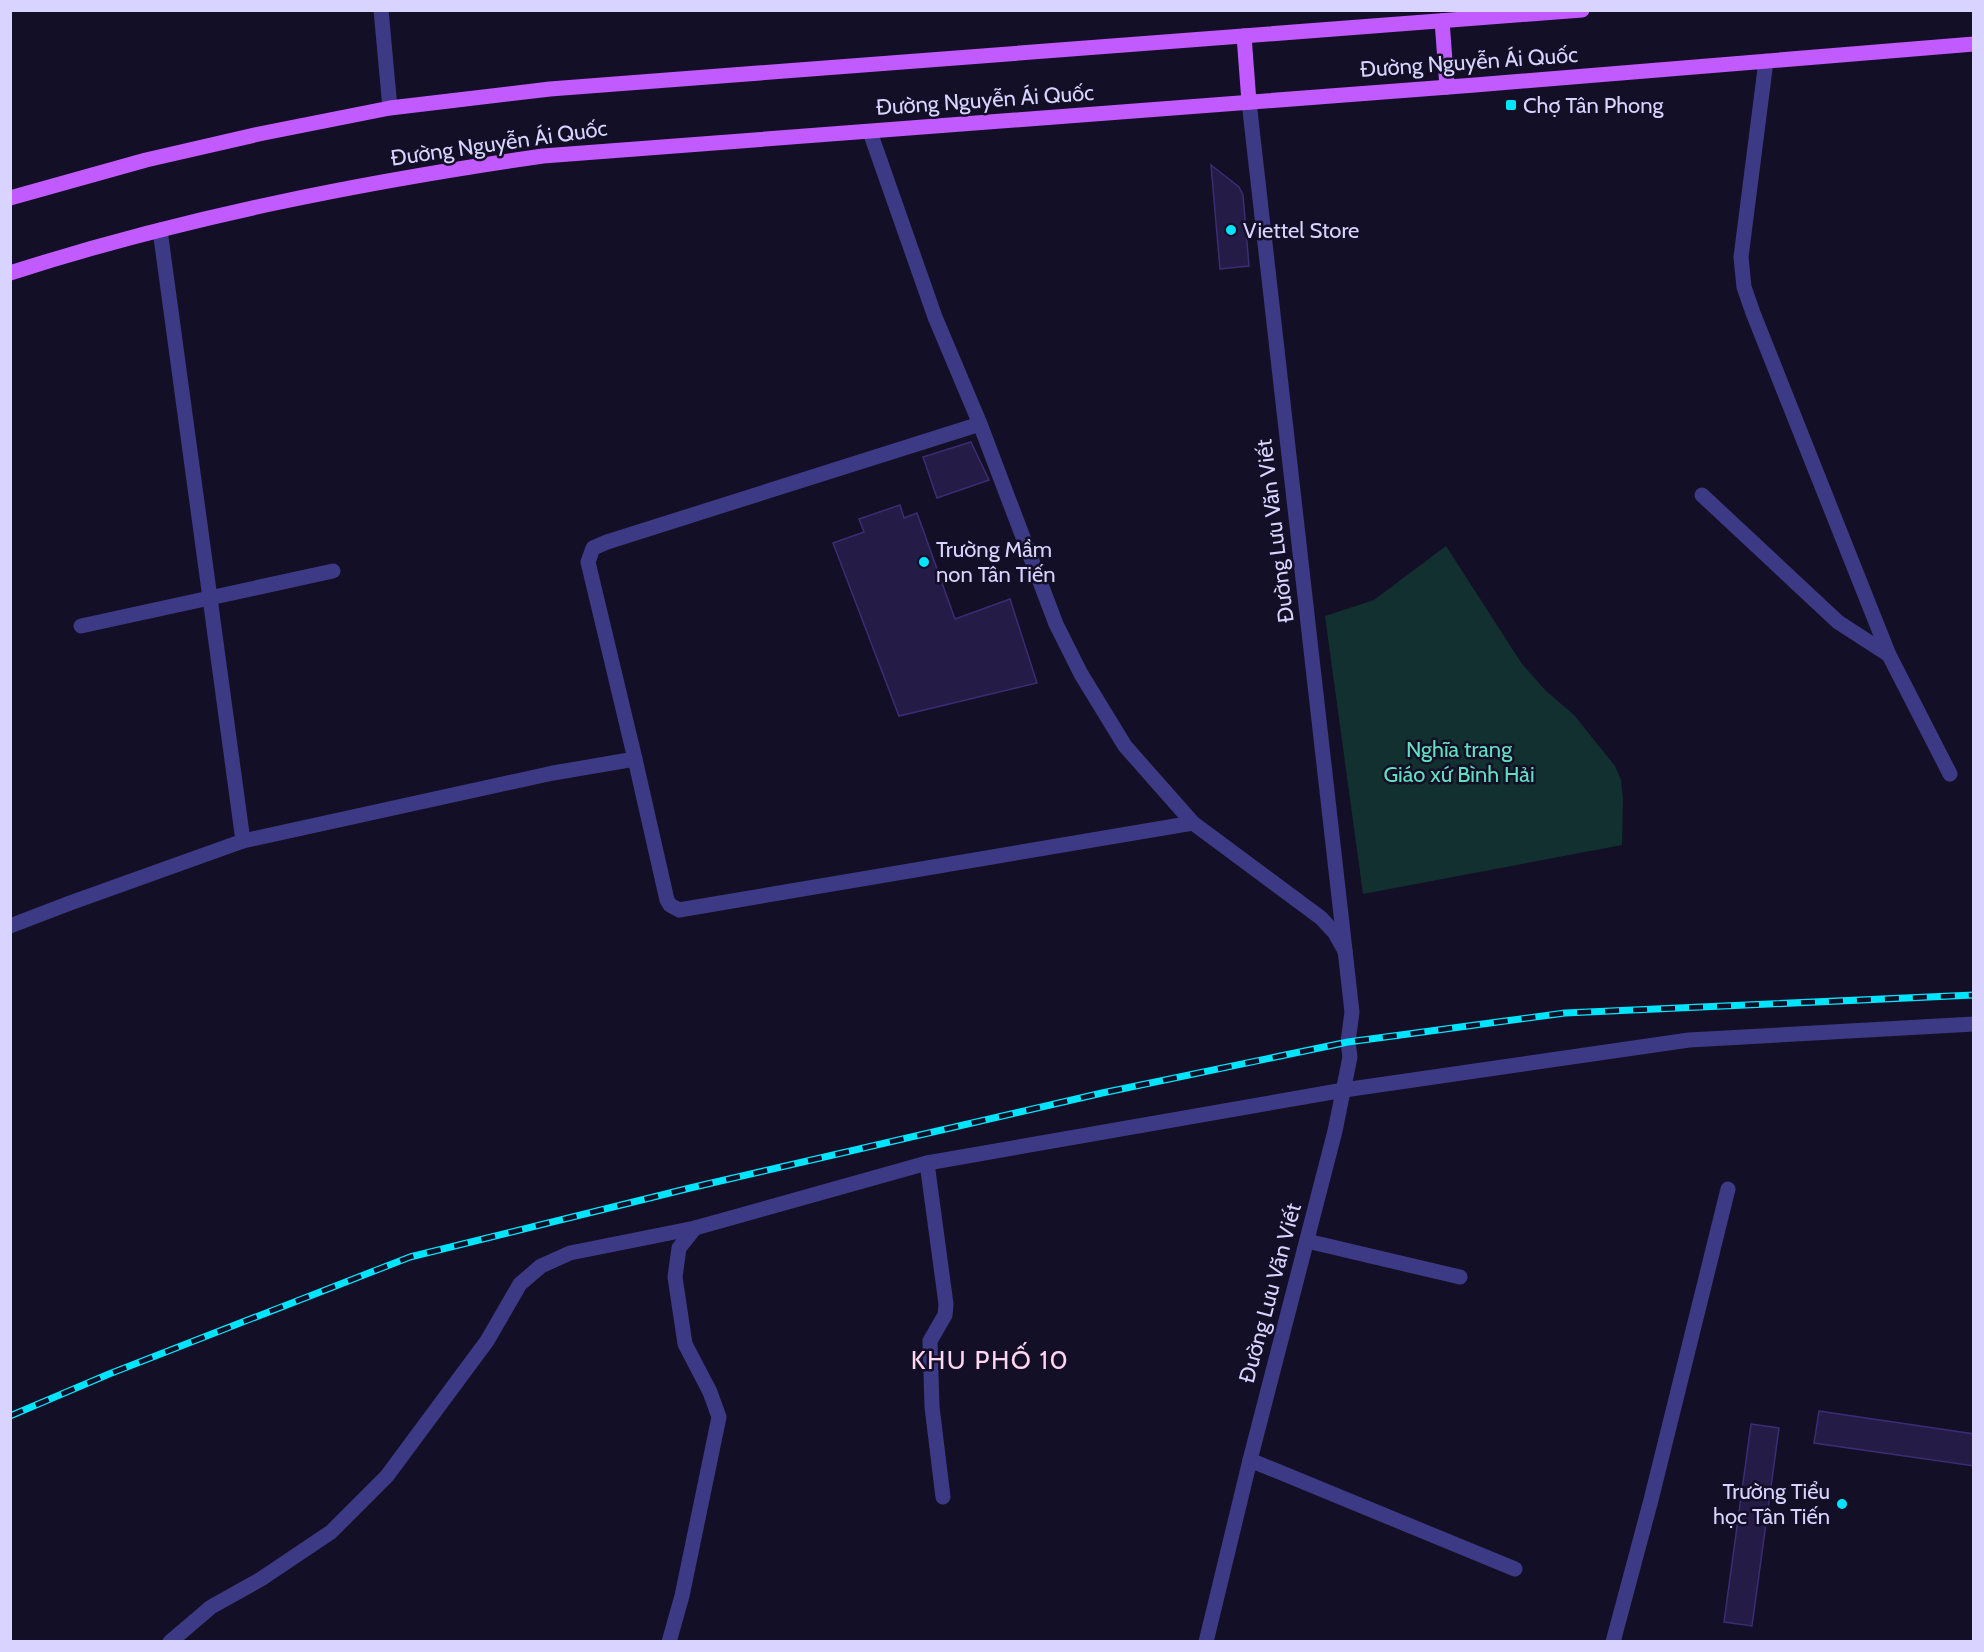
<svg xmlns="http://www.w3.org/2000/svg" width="1984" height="1652" font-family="Cabin,sans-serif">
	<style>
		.green { fill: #12302f }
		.building { fill: #241b47; stroke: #3b2d73; stroke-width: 1.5 }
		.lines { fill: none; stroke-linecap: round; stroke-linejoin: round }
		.minor { stroke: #3d3a85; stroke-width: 15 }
		.tertiary { stroke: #3d3a85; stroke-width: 15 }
		.primary { stroke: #c25bff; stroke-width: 15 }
		.rail-casing { stroke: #00e5ff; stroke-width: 7 }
		.rail { stroke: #130f26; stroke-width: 4.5; stroke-dasharray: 14; stroke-linecap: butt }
		.poi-dot { fill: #00e5ff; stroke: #130f26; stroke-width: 2 }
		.labels { text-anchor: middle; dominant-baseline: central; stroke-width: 5; stroke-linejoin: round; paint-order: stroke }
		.street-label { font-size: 22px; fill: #d9d4ff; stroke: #130f26 }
		.poi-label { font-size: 22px; fill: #d9d4ff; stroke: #130f26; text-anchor: start }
		.park-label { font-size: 22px; fill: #5fe0c0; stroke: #130f26 }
		.quarter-label { font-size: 26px; letter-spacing: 1.5px; fill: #ffd6f0; stroke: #130f26 }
	</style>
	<rect width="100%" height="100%" fill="#130f26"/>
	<polygon class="green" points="1446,546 1522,664 1546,691 1574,715 1615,766 1621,780 1623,799 1622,845 1363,894 1325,616 1374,600"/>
	<g class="building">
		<polygon points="1211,165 1239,187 1243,195 1249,266 1220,269"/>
		<polygon points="971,442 989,480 937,498 923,457"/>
		<polygon points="900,505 904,518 917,513 955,619 1010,599 1037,683 899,716 833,543 864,532 859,519"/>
		<polygon points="1819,1411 1974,1434 1974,1466 1814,1443"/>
		<polygon points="1751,1424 1779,1428 1752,1626 1724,1622"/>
	</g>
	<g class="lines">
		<g class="minor">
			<polyline points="381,10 390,108"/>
			<polyline points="1766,61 1741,257 1744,287 1753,313 1889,655 1950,774"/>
			<polyline points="870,132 935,317 980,424 1056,624 1081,674 1125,746 1193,823 1321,918 1335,933 1345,951"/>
			<polyline points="160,230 243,841"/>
			<polyline points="1702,495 1838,622 1889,655"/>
			<polyline points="81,626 333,571"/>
			<polyline points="635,759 667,900 670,905 679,910 1193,823"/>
			<polyline points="10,926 70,903 243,841 553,773 635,759 588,562 593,548 607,542 980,424"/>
			<polyline points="927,1163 946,1304 945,1315 930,1341 932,1407 943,1497"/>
			<polyline points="1307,1241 1460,1277"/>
			<polyline points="1250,1460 1515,1569"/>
			<polyline points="170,1642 211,1607 261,1579 331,1532 387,1476 487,1341 520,1284 541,1266 570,1253 695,1228"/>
			<polyline points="669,1642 682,1596 719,1417 710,1392 685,1344 675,1277 679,1248 695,1228 927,1163 1344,1090 1689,1040 1974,1024"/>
			<polyline points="1613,1642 1651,1500 1728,1189"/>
		</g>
		<polyline class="tertiary" points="1206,1642 1250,1460 1335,1131 1350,1057 1348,1042 1352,1012 1249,102"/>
		<g class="primary">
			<polyline points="1442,21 1447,87"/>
			<polyline points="1244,36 1249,102"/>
			<polyline points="10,198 146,160 259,134 390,108 550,89 1582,10"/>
			<path d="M 10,273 C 184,217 363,182 543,156 L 1475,85 L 1974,44"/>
		</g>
		<g class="rail-casing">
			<polyline id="rail" points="10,1416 109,1374 410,1257 690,1188 1102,1093 1348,1042 1565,1013 1974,995"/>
		</g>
		<use href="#rail" class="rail"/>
	</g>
	<g class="poi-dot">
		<rect x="1505" y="99" width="12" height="12" rx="3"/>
		<circle cx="1231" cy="230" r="6"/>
		<circle cx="924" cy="562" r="6"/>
		<circle cx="1842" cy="1504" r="6"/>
	</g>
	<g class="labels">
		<g class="street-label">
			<text transform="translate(1469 62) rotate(-4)">Đường Nguyễn Ái Quốc</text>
			<text transform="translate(985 100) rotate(-4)">Đường Nguyễn Ái Quốc</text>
			<text transform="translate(499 143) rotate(-8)">Đường Nguyễn Ái Quốc</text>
			<text transform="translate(1275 531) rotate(-97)">Đường Lưu Văn Viết</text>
			<text transform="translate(1270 1293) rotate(-75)">Đường Lưu Văn Viết</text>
		</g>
		<g class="poi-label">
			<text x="1523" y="105">Chợ Tân Phong</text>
			<text x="1243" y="230">Viettel Store</text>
			<text x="936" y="549">Trường Mầm<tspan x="936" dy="25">non Tân Tiến</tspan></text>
			<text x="1830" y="1491" text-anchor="end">Trường Tiểu<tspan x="1830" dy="25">học Tân Tiến</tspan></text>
		</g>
		<g class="park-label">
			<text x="1459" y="749">Nghĩa trang<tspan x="1459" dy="25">Giáo xứ Bình Hải</tspan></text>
		</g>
		<g class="quarter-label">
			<text x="990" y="1360">KHU PHỐ 10</text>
		</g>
	</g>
	<rect width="1984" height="1652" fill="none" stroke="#d9d4ff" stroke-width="24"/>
</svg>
